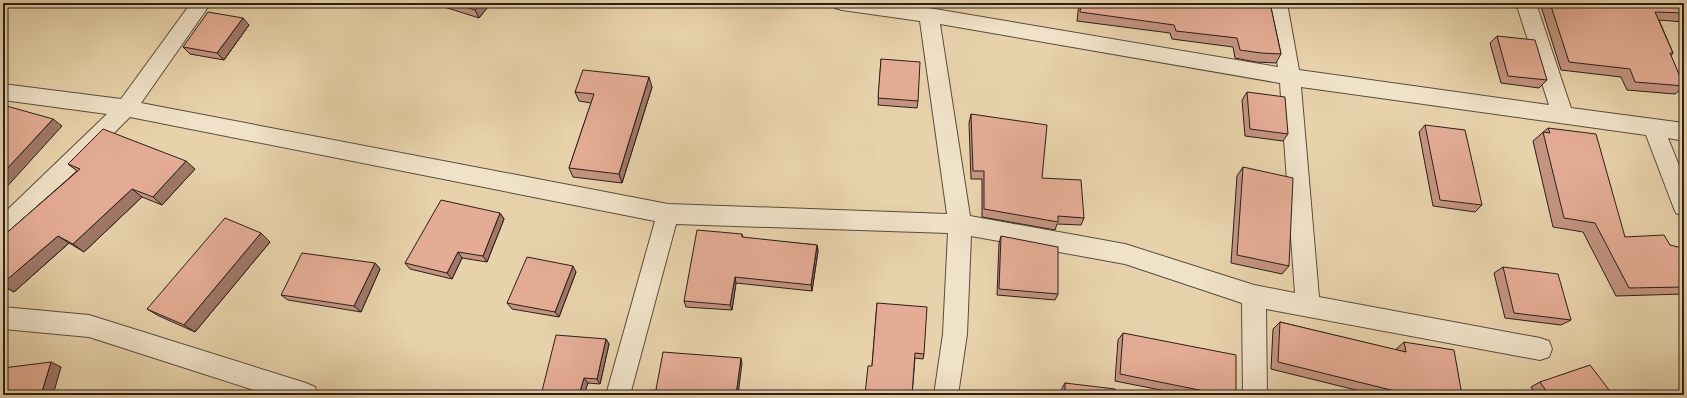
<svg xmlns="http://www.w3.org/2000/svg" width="1687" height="398" viewBox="0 0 1687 398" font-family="'EB Garamond',serif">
<rect width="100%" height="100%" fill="#e8d2ab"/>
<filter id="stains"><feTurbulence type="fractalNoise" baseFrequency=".005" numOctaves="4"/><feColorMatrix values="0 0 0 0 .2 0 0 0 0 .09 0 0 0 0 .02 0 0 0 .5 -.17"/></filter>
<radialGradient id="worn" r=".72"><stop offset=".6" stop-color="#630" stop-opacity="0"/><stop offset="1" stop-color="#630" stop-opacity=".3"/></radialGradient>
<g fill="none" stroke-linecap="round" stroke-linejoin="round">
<g stroke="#5a4c3e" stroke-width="2">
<g id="minor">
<path d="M 191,3 L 211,3 L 141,103 L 668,204 L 947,214 L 920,21 L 842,10 L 835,8 L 832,3 L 895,3 L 929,8 L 1278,67 L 1267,3 L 1287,3 L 1299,70 L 1549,105 L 1516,3 L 1536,3 L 1571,108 L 1684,123 L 1684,141 L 1668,138 L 1684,178 L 1684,216 L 1676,213 L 1673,206 L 1646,135 L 1301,87 L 1319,297 L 1540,338 L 1549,341 L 1552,349 L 1549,357 L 1540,360 L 1266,309 L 1267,395 L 1243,395 L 1242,303 L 1125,264 L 971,236 L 967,334 L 958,395 L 934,395 L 943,334 L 948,233 L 676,224 L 630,395 L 606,395 L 655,221 L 130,117 L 11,236 L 3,239 L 3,214 L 107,114 L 3,100 L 3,84 L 121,99 ZM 940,24 L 1280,83 L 1295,293 L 1254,285 L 1125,244 L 970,216 Z"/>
<polygon points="3,307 89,315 306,383 315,387 318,395 269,395 89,337 3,329"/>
</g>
</g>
<use href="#minor" fill="#f0e2c8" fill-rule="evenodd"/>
</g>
<g fill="#c49480" stroke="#2a1f19">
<polygon points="439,3 491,3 479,18 441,6"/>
<polygon points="1079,3 1218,3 1224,4 1223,3 1270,3 1281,54 1276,63 1256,62 1235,58 1233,47 1172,39 1170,33 1077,21"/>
<polygon points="1540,3 1684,3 1684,22 1659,20 1673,53 1671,56 1684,87 1675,94 1627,90 1621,77 1561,70"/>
<polygon points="249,25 224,60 190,54 183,47"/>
<polygon points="1497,36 1547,80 1539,88 1501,83 1490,43"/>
<polygon points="881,59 918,101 917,108 878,105"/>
<polygon points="652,87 622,183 573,177 569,168 591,103 579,101 575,92"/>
<polygon points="1247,92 1288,134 1283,141 1245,136 1242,100"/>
<polygon points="971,114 1042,178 1084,218 1081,225 1057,224 1055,230 982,217 982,179 971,179 969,123"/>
<polygon points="1425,125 1482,205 1475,212 1433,206 1419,132"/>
<polygon points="1548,128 1625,237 1670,245 1684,253 1684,294 1616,296 1583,232 1553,227 1533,141"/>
<polygon points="68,164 195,169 162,205 142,197 84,252 69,243 14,292 3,286 3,236 18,223 77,171"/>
<polygon points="1243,167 1289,266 1282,274 1231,263 1237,176"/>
<polygon points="500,213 504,219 487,262 462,258 452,279 410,269 405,263"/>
<polygon points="742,234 743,238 817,245 818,251 812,291 736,283 732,310 686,307 684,301"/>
<polygon points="1001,236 1058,294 1055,300 997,295 999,243"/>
<polygon points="270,242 195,332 159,316 147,309"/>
<polygon points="375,263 380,269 361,312 288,300 281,295"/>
<polygon points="1503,267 1571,320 1561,325 1505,318 1494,273"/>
<polygon points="576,272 559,317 512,309 507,303"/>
<polygon points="877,303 924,354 923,359 915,358 912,395 872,366"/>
<polygon points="1280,322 1395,350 1404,342 1462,395 1376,395 1271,369 1273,329"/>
<polygon points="1123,333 1236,395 1186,395 1115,381 1118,340"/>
<polygon points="606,339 609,344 600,384 588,383 541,395"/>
<polygon points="1540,382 1613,395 1536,395 1531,387"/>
<polygon points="1065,383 1115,395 1062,395 1062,388"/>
</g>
<g fill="#a07868" stroke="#2a1f19">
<polygon points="481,3 491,3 479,18 475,10"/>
<polygon points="243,18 249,25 224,60 217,53"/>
<polygon points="649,77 652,87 622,183 619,174"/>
<polygon points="53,119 62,126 3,191 3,173"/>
<polygon points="186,161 195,169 162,205 153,197"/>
<polygon points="132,189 142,197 84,252 73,244"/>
<polygon points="500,213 504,219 487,262 483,256"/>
<polygon points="261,233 270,242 195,332 184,325"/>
<polygon points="58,236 69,243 14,292 3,286 3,283"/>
<polygon points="817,245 818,251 812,291 811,285"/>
<polygon points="458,252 462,258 452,279 447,273"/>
<polygon points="375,263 380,269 361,312 354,306"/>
<polygon points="573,266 576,272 559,317 555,312"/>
<polygon points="735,277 736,283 732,310 730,305"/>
<polygon points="606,339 609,344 600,384 597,379"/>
<polygon points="741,358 742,363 738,395 736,395"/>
<polygon points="51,362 61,367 53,395 41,395"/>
<polygon points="584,378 588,383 584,395 579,395"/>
</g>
<g fill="#e4ac95" stroke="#2a1f19">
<polygon points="452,3 481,3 475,10"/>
<polygon points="1081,3 1218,3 1230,4 1230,3 1270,3 1281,54 1261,53 1240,50 1237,38 1176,31 1174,25 1080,12"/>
<polygon points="1550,3 1684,3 1684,13 1655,12 1673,53 1670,53 1684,86 1635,82 1630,69 1569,62"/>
<polygon points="208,12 243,18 217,53 183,47"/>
<polygon points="1497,36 1535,40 1547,80 1508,76"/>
<polygon points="881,59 920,62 918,101 878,98"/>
<polygon points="583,70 649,77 619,174 569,168 594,94 575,92"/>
<polygon points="1247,92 1285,97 1288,134 1250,129"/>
<polygon points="3,105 53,119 3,173"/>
<polygon points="971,114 1047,125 1042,178 1081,180 1084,218 1058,216 1058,222 984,209 984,171 973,171"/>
<polygon points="1425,125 1465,130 1482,205 1440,200"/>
<polygon points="1548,128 1596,134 1625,237 1664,235 1670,245 1682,248 1684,253 1684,287 1629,288 1595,223 1564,218 1543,132 1550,133"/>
<polygon points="103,129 186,161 153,197 132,189 73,244 58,236 3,283 3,236 18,223 80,169 68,164"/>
<polygon points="1243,167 1293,178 1289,266 1237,255"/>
<polygon points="441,200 500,213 483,256 458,252 447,273 405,263"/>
<polygon points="225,218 261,233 184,325 147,309"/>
<polygon points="697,230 742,234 742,237 817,245 811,285 735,277 730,305 684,301"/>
<polygon points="1001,236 1058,247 1058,294 999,289"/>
<polygon points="302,253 375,263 354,306 281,295"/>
<polygon points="527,257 573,266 555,312 507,303"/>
<polygon points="1503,267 1558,274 1571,320 1514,313"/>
<polygon points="877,303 927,307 924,354 915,353 912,395 865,395 868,366 872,366"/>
<polygon points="1280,322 1406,352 1404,342 1454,350 1462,395 1411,395 1278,362"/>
<polygon points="1123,333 1236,355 1236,395 1224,395 1120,374"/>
<polygon points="556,335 606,339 597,379 584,378 579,395 541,395"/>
<polygon points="663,352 741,358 736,395 655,395"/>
<polygon points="51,362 41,395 3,395 3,368"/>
<polygon points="1590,365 1613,395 1549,395 1540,382"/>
<polygon points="1065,383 1115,389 1115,395 1065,395"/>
<polygon points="508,391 540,395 507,395"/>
</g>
<rect width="1687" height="398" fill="none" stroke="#e8d2ab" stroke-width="16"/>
<rect x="4" y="4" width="1679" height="390" fill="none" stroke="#2a1f19" stroke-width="2"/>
<rect x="8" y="8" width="1671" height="382" fill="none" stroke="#2a1f19"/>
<rect width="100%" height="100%" filter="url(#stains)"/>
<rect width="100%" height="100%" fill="url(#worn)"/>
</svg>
